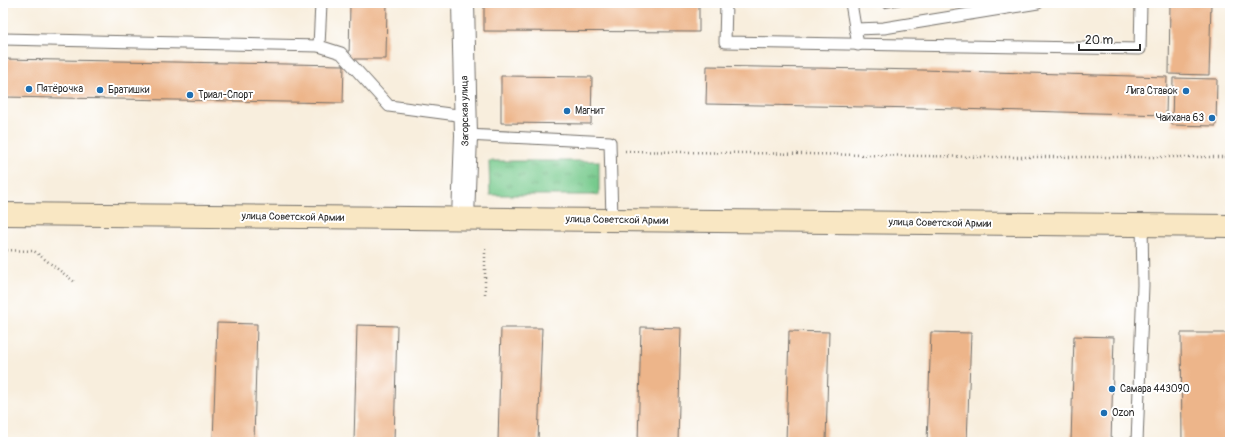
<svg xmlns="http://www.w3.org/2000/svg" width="1233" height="445" viewBox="0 0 1233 445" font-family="Pangolin,sans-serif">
<defs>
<pattern id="grass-tufts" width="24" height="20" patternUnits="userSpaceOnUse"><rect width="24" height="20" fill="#77ca8d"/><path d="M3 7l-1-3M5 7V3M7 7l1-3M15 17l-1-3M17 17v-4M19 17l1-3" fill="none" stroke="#62a473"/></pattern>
</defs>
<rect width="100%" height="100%" fill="#fff"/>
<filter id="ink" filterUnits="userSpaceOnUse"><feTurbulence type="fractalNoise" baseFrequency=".025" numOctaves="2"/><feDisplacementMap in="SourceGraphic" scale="8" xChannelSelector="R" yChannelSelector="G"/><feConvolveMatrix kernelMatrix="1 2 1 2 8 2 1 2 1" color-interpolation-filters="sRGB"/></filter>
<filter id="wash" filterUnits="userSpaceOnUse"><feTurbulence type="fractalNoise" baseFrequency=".012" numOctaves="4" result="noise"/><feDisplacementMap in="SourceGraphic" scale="16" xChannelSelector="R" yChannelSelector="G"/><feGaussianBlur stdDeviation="0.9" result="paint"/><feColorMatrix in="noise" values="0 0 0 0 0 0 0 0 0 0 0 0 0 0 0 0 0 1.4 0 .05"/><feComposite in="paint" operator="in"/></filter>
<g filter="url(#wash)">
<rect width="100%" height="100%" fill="#f8eedd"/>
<polygon fill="url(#grass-tufts)" stroke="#517a5c" points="489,161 599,161 599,195 490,195"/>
<g id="blocks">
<g fill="#edb58a">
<polygon points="350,3 387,3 386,59 349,59"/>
<polygon points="484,3 699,3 699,32 484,31"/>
<polygon points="884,3 904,3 904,4 884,8"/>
<polygon points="1170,3 1211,3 1209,75 1169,74"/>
<polygon points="3,59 344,65 343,103 3,97"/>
<polygon points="707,66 922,70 1167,77 1166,115 921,108 706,104"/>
<polygon points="501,76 592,77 591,124 501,123"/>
<polygon points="1173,78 1217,79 1216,126 1172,125"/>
<polygon points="217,323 257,324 254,442 213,442"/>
<polygon points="357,325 397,326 394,442 354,442"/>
<polygon points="641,327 681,328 678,442 638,442"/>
<polygon points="501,328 542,328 538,442 498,442"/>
<polygon points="789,331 829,332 826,442 786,442"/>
<polygon points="931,332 971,333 967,442 927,442"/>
<polygon points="1181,333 1230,333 1230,442 1182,442"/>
<polygon points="1074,336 1114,337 1111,442 1071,442"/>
</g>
</g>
</g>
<g filter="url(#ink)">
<use href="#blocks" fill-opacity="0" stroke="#736f69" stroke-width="1"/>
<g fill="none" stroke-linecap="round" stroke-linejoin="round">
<g stroke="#736f69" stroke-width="13">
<g id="lane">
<polyline points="321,3 319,46 341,53 389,106 465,116"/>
<polyline points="726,3 725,42 1140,49 1141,3"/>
<polyline points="851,3 858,45"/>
<polyline points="855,29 884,28 1038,3"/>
<polyline points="3,39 319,46"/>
<polyline points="466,135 610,142 612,220"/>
<polyline points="1137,442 1143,285 1142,224"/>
</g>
</g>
<g stroke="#736f69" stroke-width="24">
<polyline id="street" points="463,218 466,135 463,3"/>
</g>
<g stroke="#736f69" stroke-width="24">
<polyline id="secondary" points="3,214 1230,226"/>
</g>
<g stroke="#736f69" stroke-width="2.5" stroke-dasharray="1 3" stroke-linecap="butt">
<polyline points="625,151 985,157 1230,157"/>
<polyline points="3,250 34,251 76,283"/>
<polyline points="485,294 485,246"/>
</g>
<use href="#lane" stroke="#fff" stroke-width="11"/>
<use href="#street" stroke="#fff" stroke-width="22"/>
<use href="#secondary" stroke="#f9e7c3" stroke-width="22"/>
</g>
</g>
<g fill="#1f6fb2" stroke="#fff" stroke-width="1.5">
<circle cx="29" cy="89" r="4"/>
<circle cx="100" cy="90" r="4"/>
<circle cx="1186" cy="91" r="4"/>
<circle cx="190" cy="95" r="4"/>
<circle cx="567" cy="111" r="4"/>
<circle cx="1212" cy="118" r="4"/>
<circle cx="1112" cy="389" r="4"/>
<circle cx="1104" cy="413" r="4"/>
</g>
<g text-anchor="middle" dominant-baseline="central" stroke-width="4" stroke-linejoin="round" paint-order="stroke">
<g font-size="10" fill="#2b2b2b" stroke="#fff" text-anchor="start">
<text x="37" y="89">Пятёрочка</text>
<text x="108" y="90">Братишки</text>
<text x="1178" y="91" text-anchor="end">Лига Ставок</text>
<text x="198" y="95">Триал-Спорт</text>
<text x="575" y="111">Магнит</text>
<text x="1204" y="118" text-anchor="end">Чайхана 63</text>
<text x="1120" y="389">Самара 443090</text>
<text x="1112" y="413">Ozon</text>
</g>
<g font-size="10" fill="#2b2b2b" stroke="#fff">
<text transform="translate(465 111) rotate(-91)">Загорская улица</text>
<text transform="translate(293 217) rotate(1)">улица Советской Армии</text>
<text transform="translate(617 220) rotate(1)">улица Советской Армии</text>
<text transform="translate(940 223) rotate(1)">улица Советской Армии</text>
</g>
</g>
<rect width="1233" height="445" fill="none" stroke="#fff" stroke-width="16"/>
<path d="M1079 44v6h61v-6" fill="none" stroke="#2b2b2b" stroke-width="2"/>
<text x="1085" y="44" font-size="12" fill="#2b2b2b" stroke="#ffffff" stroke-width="3" paint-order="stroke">20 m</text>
</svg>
